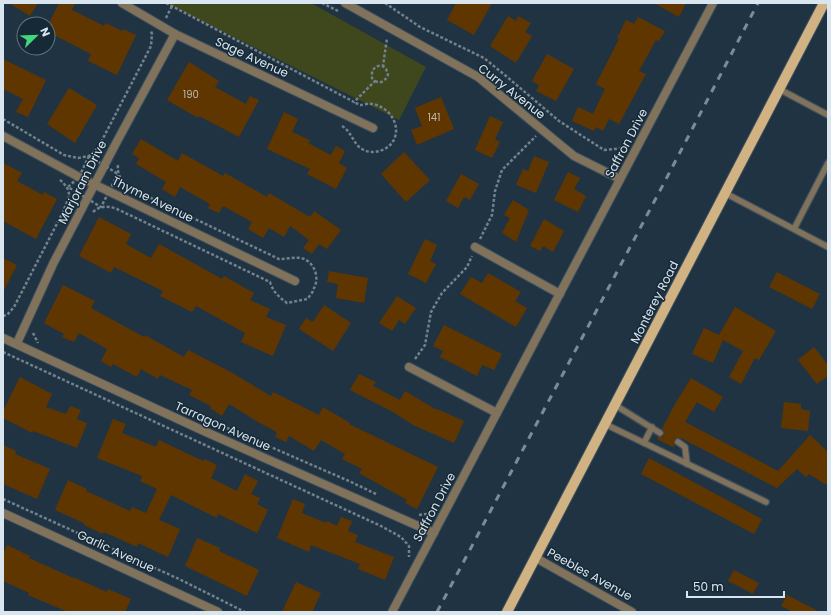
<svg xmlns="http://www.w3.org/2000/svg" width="831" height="615" viewBox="0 0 831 615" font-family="Poppins,sans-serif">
<rect width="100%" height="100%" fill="#203342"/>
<polygon fill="#3f471c" points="166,3 311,3 426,67 399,120"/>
<g fill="#603600">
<polygon points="9,3 38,3 30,16"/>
<polygon points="59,3 75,3 72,10 104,26 106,23 122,31 123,29 136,35 117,75 88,61 91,54 48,32 48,25"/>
<polygon points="456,3 492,3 474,35 447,20"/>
<polygon points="654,3 686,3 679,17"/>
<polygon points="508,16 516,21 518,16 531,23 525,32 532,36 516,63 490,46"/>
<polygon points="638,17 665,31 659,41 656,40 639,71 646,74 619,124 609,119 603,131 596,127 594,131 572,121 578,107 593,114 605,89 596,84 619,39 617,38 626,20 634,24"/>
<polygon points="547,54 574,69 556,101 536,91 539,85 532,81"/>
<polygon points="3,59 46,80 28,117 16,112 23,99 3,89"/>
<polygon points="189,62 219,81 215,87 246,104 250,96 259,100 239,137 199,116 198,118 167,100"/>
<polygon points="69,88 97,105 75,143 47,124"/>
<polygon points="441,97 454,129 417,145 411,130 422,126 415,108"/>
<polygon points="284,112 298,119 292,132 310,140 308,143 331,155 336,146 345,151 339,163 347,168 336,189 307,174 310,169 267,149"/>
<polygon points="490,116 503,122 495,139 500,142 492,158 475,150"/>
<polygon points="141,139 178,161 182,153 223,176 225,173 267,197 269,193 310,217 314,211 341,230 327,249 319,244 312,254 303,248 309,240 290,226 284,237 269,228 263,238 248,229 252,222 223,206 219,213 208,208 210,204 180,187 175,197 162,189 166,182 136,164 139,158 132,154"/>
<polygon points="404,152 430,180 406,202 381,174"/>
<polygon points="534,156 549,162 536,193 516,185 523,169 528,171"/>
<polygon points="3,163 22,173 17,181 43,195 44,192 57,199 36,239 3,221"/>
<polygon points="568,172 580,178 574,189 586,196 578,212 554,200"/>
<polygon points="461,174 479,184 470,200 464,197 458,208 446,201"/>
<polygon points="513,200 529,210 516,242 502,233 510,218 504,215"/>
<polygon points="99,217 131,234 126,244 151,258 159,244 222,279 224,276 254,293 250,300 270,309 266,317 286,325 273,356 241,342 245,333 196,306 192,312 160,296 163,291 114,267 111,273 79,256"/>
<polygon points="544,219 564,231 553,252 543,246 540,251 530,246"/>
<polygon points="425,239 437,245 430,261 436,264 426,283 408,274"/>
<polygon points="3,258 17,265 3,292"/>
<polygon points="329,271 368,278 364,303 336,298 338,284 327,282"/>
<polygon points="777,272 820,294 812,309 769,287"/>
<polygon points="488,273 521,292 515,301 527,308 516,327 460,294 471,277 482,283"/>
<polygon points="63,285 95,301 91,308 144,337 145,335 184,357 188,350 229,371 271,396 273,392 319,415 323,407 350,423 349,424 438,467 417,509 405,503 407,500 359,473 362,469 342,459 345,454 321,440 314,451 289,436 286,442 275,437 277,432 258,422 229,404 222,416 210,408 211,406 189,395 192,390 160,375 158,379 141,369 137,377 113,364 111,367 101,361 107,349 79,333 74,342 62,337 64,334 44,323"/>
<polygon points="397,296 416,308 405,324 399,320 392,331 379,323"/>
<polygon points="324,305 351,323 333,351 299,329 306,318 313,322"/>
<polygon points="735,307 776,331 759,360 755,358 741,384 729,377 743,351 723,340 713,363 692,354 704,328 719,335"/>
<polygon points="444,325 502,354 494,370 482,365 477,376 440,357 443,351 433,346"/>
<polygon points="814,347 828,365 828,376 817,384 798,360"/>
<polygon points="359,374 376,382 373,386 400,400 405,391 437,410 437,409 464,421 454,443 413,425 393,412 350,390"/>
<polygon points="20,377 52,394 46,407 66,414 70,406 81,410 77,419 87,423 77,448 33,431 32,433 3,418 3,411"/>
<polygon points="691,378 723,397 714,412 697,402 685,422 778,471 810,435 828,452 828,486 809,474 806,477 797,469 777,488 681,438 678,438 675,439 674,442 675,445 673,447 657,439 658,437 662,437 664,435 664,431 662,429 675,404"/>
<polygon points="784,402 801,404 801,409 810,411 808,431 781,428"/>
<polygon points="113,419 126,424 122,433 156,447 159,440 203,461 204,459 217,465 211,478 237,491 245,474 258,481 251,494 260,498 257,504 268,510 257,533 218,514 217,518 171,495 159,520 180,529 168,557 138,543 137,547 104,532 103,534 84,525 84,523 55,510 68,480 87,489 86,491 130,511 132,507 146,513 157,489 140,481 142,476 97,458"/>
<polygon points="3,445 16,451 15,454 50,469 37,499 3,484"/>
<polygon points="649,458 762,519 754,534 641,474"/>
<polygon points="293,499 305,504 302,513 326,523 327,521 337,526 341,517 352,521 348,531 358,535 355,542 394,557 385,580 358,569 360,564 311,545 309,552 277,538"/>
<polygon points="197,538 220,548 219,551 259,570 247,596 185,566"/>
<polygon points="7,545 30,556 29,558 73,578 73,577 107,592 108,589 131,599 125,612 68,612 28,595 29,593 3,581 3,554"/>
<polygon points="734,570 759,583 753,594 728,581"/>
<polygon points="296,582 321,593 312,612 282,612"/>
<polygon points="787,595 820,612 793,612 781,606"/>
</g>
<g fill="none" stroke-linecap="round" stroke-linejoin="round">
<g stroke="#3e505e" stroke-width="8">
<g id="service">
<polyline points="779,89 828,115"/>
<polyline points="725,193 828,247"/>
<polyline points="794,229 828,163"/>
<polyline points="615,405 660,433"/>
<polyline points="605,424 766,502"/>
<polyline points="678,442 685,447 687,464"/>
<polyline points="644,443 652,427"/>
</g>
</g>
<g stroke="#3e505e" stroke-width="10">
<g id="minor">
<polyline points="122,3 175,34 373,128"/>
<polyline points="345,3 478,77 574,156 620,179"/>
<polyline points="3,136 79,177 295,281"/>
<polyline points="475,247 560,294"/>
<polyline points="3,338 206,432 434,533"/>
<polyline points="17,343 53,264 114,147 175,34"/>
<polyline points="409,367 497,413"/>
<polyline points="3,513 218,612"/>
<polyline points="536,558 632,612"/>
<polyline points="392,612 713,3"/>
</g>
</g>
<g stroke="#3e505e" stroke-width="12">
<polyline id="primary" points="507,612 824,3"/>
</g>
<g stroke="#71818d" stroke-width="2.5" stroke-dasharray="3 2" stroke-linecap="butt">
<path d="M 166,3 L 354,102 L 375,81 L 372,78 L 372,71 C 375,67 378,65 383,66 L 387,38"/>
<polyline points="322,3 338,11"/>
<polyline points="385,3 420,27 484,58 506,76 559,121 604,150 615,149 625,147"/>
<polyline points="166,18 172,6"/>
<path d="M 375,81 C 381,84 385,81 388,75 L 386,69 L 383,66"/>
<polyline points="3,119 64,155 78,158 89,156 98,148 151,46 152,34 151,31"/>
<path d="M 342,126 C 352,132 353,144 362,149 C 373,156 391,150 395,137 C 400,122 387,106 372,104 C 368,103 363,105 360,105 L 354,102"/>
<polygon points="89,156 118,174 101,207 68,187 79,177"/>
<path d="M 93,212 C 100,205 109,206 117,209 L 270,282 C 273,292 279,297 287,303 L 307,299 C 310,296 313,292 314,288 C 320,277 314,261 301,258 C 294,257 286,259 279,259 L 128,187 C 121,181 117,174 118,165"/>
<polyline points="480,239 492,215 495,191 502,170 536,136"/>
<path d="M 3,316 L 7,315 L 14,307 L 63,212 C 69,196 74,192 59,179"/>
<polyline points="33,333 38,343"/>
<polyline points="3,352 381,526 401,537 409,546 409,557"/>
<polyline points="415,359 425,345 431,312 442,293 467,267 472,256"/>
<polyline points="227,428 349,481 376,494"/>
<polyline points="3,499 179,579 245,612"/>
<polyline points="419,515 426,514 435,509"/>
</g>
<use href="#service" stroke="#81725b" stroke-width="5.5"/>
<use href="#minor" stroke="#81725b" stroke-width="8"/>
<use href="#primary" stroke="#d1b282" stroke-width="10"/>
<polyline stroke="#7c8b97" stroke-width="3" stroke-dasharray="7 7" stroke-linecap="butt" points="437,612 664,183 758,3"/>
</g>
<g text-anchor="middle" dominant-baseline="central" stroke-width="3" stroke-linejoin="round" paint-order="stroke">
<g font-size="10" fill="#bcbab3">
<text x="191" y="94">190</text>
<text x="434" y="117">141</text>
</g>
<g font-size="12" fill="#dae6ef" stroke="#162937">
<text transform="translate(252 57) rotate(25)">Sage Avenue</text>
<text transform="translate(512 91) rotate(38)">Curry Avenue</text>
<text transform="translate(626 143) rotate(-62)">Saffron Drive</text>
<text transform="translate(82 182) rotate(-63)">Marjoram Drive</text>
<text transform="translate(153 199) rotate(26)">Thyme Avenue</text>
<text transform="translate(654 302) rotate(-63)">Monterey Road</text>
<text transform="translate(223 426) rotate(24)">Tarragon Avenue</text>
<text transform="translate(434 507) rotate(-62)">Saffron Drive</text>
<text transform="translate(116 551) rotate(25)">Garlic Avenue</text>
<text transform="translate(590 574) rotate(29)">Peebles Avenue</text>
</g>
</g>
<rect width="831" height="615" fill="none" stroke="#dae6ef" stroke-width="8"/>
<g transform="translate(36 36) rotate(67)"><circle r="19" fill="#162937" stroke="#647581"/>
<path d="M0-3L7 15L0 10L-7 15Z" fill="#42d77b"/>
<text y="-6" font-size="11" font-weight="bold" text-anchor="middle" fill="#dae6ef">N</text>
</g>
<path d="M687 591v6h97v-6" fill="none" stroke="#dae6ef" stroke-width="2"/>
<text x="693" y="591" font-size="12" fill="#dae6ef" stroke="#162937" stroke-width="3" paint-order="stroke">50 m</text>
</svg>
